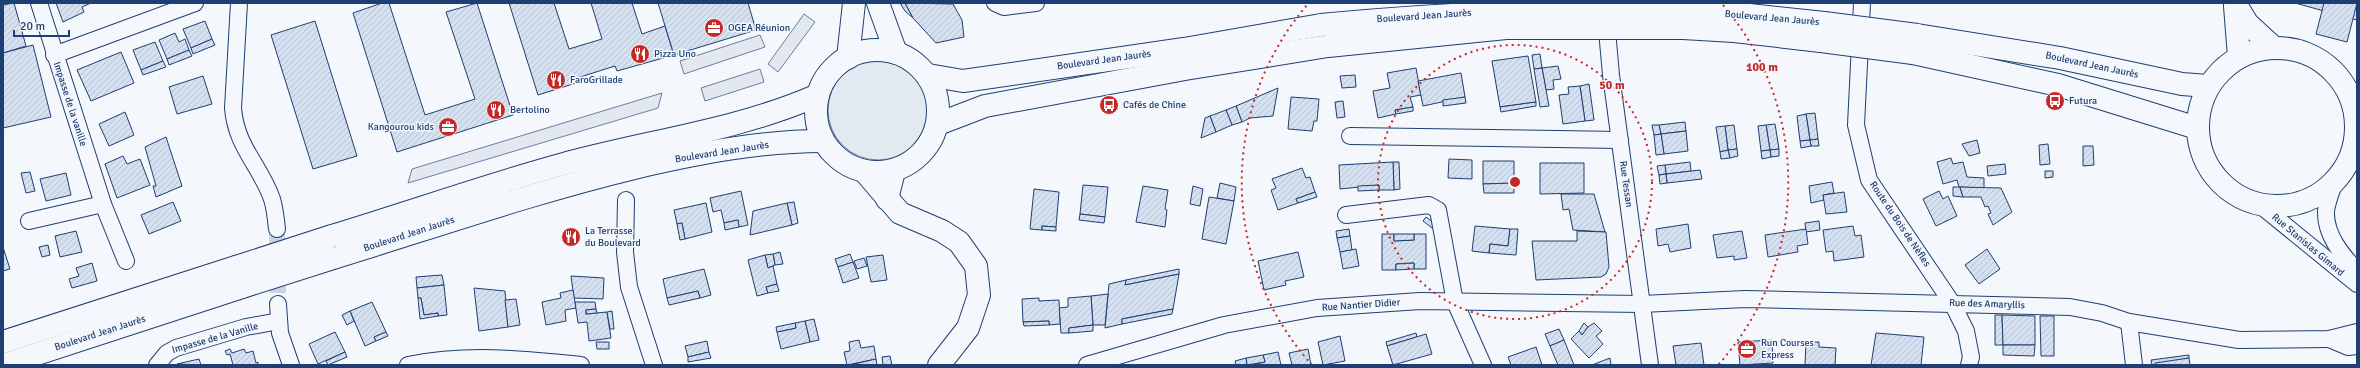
<svg xmlns="http://www.w3.org/2000/svg" width="2360" height="368" viewBox="0 0 2360 368" font-family="Signika,sans-serif">
<defs>
<pattern id="building-hatch" width="6" height="6" patternUnits="userSpaceOnUse"><rect width="6" height="6" fill="#d5e0f0"/><path d="M-1 1l2-2M0 6l6-6M5 7l2-2" fill="none" stroke="#b6c1d1"/></pattern>
</defs>
<rect width="100%" height="100%" fill="#f4f7fb"/>
<circle fill="#e3e9f0" stroke="#687fa3" cx="878" cy="110" r="50"/>
<g fill="#e3e8f0" stroke="#687fa3">
<polygon points="804,14 815,22 778,72 768,64"/>
<polygon points="760,35 765,47 684,74 680,61"/>
<polygon points="760,69 764,82 705,101 701,88"/>
<polygon points="662,93 658,108 408,183 412,169"/>
</g>
<g fill="url(#building-hatch)" stroke="#1d3f73">
<polygon points="14,3 26,46 3,53 3,5"/>
<polygon points="56,3 91,3 82,7 84,12 63,22"/>
<polygon points="382,3 389,3 425,115 475,99 446,12 477,3 513,115 397,152 353,13"/>
<polygon points="509,3 554,3 569,49 602,39 591,3 632,3 642,34 665,26 674,55 617,71 615,66 577,78 579,82 538,95"/>
<polygon points="658,3 748,3 756,30 674,55"/>
<polygon points="900,3 905,3 913,18 905,11"/>
<polygon points="905,3 953,4 962,20 964,37 936,43 913,18"/>
<polygon points="2295,3 2357,3 2357,20"/>
<polygon points="2324,3 2357,3 2347,42 2316,34"/>
<polygon points="205,21 212,39 191,48 183,29"/>
<polygon points="315,21 357,156 313,169 271,35"/>
<polygon points="175,33 179,42 185,39 189,50 167,59 159,40"/>
<polygon points="212,39 215,45 193,54 191,48"/>
<polygon points="155,42 163,61 141,70 133,50"/>
<polygon points="33,45 51,117 3,128 3,53"/>
<polygon points="189,50 192,56 169,65 167,59"/>
<polygon points="121,52 134,83 91,101 77,70"/>
<polygon points="1540,54 1542,68 1534,69 1532,55"/>
<polygon points="1528,56 1536,102 1500,107 1492,61"/>
<polygon points="163,61 166,67 143,75 141,70"/>
<polygon points="1558,66 1561,79 1553,80 1554,89 1546,90 1542,68"/>
<polygon points="1416,68 1421,95 1410,97 1413,107 1395,110 1396,114 1378,118 1373,91 1390,88 1387,73"/>
<polygon points="1542,68 1549,106 1540,107 1534,69"/>
<polygon points="1461,73 1465,97 1423,106 1418,81"/>
<polygon points="1355,75 1356,87 1342,88 1340,76"/>
<polygon points="203,76 212,104 177,114 169,87"/>
<polygon points="1589,84 1594,120 1585,121 1580,86"/>
<polygon points="1580,86 1585,121 1563,124 1559,95 1569,94 1568,87"/>
<polygon points="1278,88 1273,116 1250,118 1242,122 1236,106"/>
<polygon points="1291,97 1319,99 1317,121 1314,121 1312,131 1288,129"/>
<polygon points="1465,97 1466,103 1443,106 1443,100"/>
<polygon points="1343,101 1345,117 1337,118 1335,102"/>
<polygon points="1536,102 1536,106 1501,112 1500,107"/>
<polygon points="1236,106 1242,122 1232,125 1226,110"/>
<polygon points="1413,107 1413,111 1396,114 1395,110"/>
<polygon points="1226,110 1232,125 1216,132 1210,116"/>
<polygon points="125,112 134,135 109,146 99,124"/>
<polygon points="1815,113 1818,139 1810,140 1806,114"/>
<polygon points="1806,114 1810,140 1800,141 1797,116"/>
<polygon points="1210,116 1216,132 1201,138 1205,118"/>
<polygon points="1685,122 1686,131 1661,134 1659,125"/>
<polygon points="1775,124 1779,149 1770,150 1766,125"/>
<polygon points="1652,125 1659,125 1661,134 1654,135"/>
<polygon points="1734,125 1737,149 1728,150 1725,126"/>
<polygon points="1766,125 1770,150 1761,151 1758,126"/>
<polygon points="1725,126 1728,150 1720,152 1716,127"/>
<polygon points="1686,131 1688,151 1664,154 1661,134"/>
<polygon points="1661,134 1664,154 1656,155 1654,135"/>
<polygon points="166,137 182,186 156,197 153,186 156,186 145,147"/>
<polygon points="1818,139 1819,146 1811,146 1810,140"/>
<polygon points="1810,140 1811,146 1801,148 1800,141"/>
<polygon points="1977,140 1980,153 1969,156 1962,144"/>
<polygon points="2048,144 2050,164 2040,165 2039,145"/>
<polygon points="2083,146 2093,146 2094,165 2083,166"/>
<polygon points="1737,149 1738,156 1730,158 1728,150"/>
<polygon points="1779,149 1779,156 1771,157 1770,150"/>
<polygon points="1728,150 1730,158 1721,159 1720,152"/>
<polygon points="1770,150 1771,157 1762,159 1761,151"/>
<polygon points="123,156 127,164 140,159 150,185 117,198 105,164"/>
<polygon points="1951,158 1953,164 1963,162 1967,177 1984,178 1984,188 1959,187 1957,180 1943,184 1937,162"/>
<polygon points="1449,159 1472,160 1472,179 1448,178"/>
<polygon points="1483,161 1514,161 1514,183 1483,184"/>
<polygon points="1393,162 1399,162 1400,189 1394,190"/>
<polygon points="1393,162 1394,190 1379,190 1379,185 1340,189 1339,165"/>
<polygon points="1690,162 1691,171 1666,174 1665,165"/>
<polygon points="1540,163 1584,163 1584,193 1540,194"/>
<polygon points="2005,164 2006,174 1988,176 1987,166"/>
<polygon points="1665,165 1666,174 1659,175 1657,166"/>
<polygon points="1302,168 1306,178 1310,177 1315,192 1296,199 1298,203 1278,210 1271,190 1276,188 1272,179"/>
<polygon points="1700,170 1702,179 1667,183 1666,174"/>
<polygon points="2045,171 2053,171 2053,177 2045,178"/>
<polygon points="30,172 35,191 26,193 21,173"/>
<polygon points="66,173 71,195 46,201 40,179"/>
<polygon points="1666,174 1667,183 1660,184 1659,175"/>
<polygon points="1832,182 1834,193 1823,195 1824,200 1811,203 1809,186"/>
<polygon points="1220,183 1236,187 1234,201 1217,198"/>
<polygon points="1514,183 1514,193 1484,193 1483,184"/>
<polygon points="1083,185 1108,187 1105,217 1080,214"/>
<polygon points="1379,185 1379,190 1358,191 1358,186"/>
<polygon points="1143,186 1168,190 1165,209 1167,210 1165,227 1136,222"/>
<polygon points="1193,186 1203,189 1200,206 1190,204"/>
<polygon points="1953,187 1960,187 1963,197 1953,196"/>
<polygon points="1960,187 2001,188 2012,212 1993,225 1988,214 1991,213 1988,206 1985,207 1981,197 1963,197"/>
<polygon points="1034,189 1059,192 1056,227 1042,226 1042,230 1030,229"/>
<polygon points="741,191 748,225 739,227 738,220 724,223 721,210 713,212 710,198"/>
<polygon points="1939,191 1943,199 1948,196 1957,216 1936,226 1923,199"/>
<polygon points="1315,192 1317,197 1298,203 1296,199"/>
<polygon points="1844,192 1847,212 1826,214 1823,195"/>
<polygon points="1561,194 1594,194 1605,232 1573,230 1569,209 1563,210"/>
<polygon points="1209,197 1234,201 1226,244 1202,239"/>
<polygon points="173,202 181,221 149,234 141,215"/>
<polygon points="794,202 798,223 792,225 787,203"/>
<polygon points="706,203 712,232 685,239 682,223 677,224 674,210"/>
<polygon points="787,203 792,225 750,235 753,211"/>
<polygon points="1080,214 1105,217 1104,223 1079,220"/>
<polygon points="1426,217 1435,223 1432,228 1423,221"/>
<polygon points="738,220 739,227 725,230 724,223"/>
<polygon points="1819,221 1820,230 1806,232 1805,223"/>
<polygon points="682,223 685,239 680,240 677,224"/>
<polygon points="1688,224 1691,248 1670,252 1668,244 1658,246 1656,229"/>
<polygon points="1042,226 1056,227 1056,231 1042,230"/>
<polygon points="1475,226 1510,229 1508,246 1490,244 1489,253 1472,251"/>
<polygon points="1853,226 1855,236 1861,235 1864,257 1834,261 1833,251 1826,252 1823,230"/>
<polygon points="1349,229 1350,236 1337,238 1336,231"/>
<polygon points="1510,229 1518,229 1516,255 1489,253 1490,244 1508,246"/>
<polygon points="1806,229 1808,244 1797,246 1798,252 1768,257 1765,235"/>
<polygon points="76,231 82,252 60,257 55,236"/>
<polygon points="1577,231 1606,232 1609,267 1606,274 1601,277 1536,280 1532,241 1577,241"/>
<polygon points="1742,231 1747,258 1734,260 1734,256 1717,258 1713,235"/>
<polygon points="1382,234 1394,234 1394,241 1414,240 1414,234 1426,234 1426,269 1414,269 1414,263 1396,264 1396,270 1382,270"/>
<polygon points="1394,234 1414,234 1414,240 1394,241"/>
<polygon points="1350,236 1352,250 1340,252 1337,238"/>
<polygon points="48,245 50,255 42,257 39,247"/>
<polygon points="3,247 10,269 3,271"/>
<polygon points="1356,249 1359,266 1343,269 1340,252"/>
<polygon points="1987,249 2000,269 1979,284 1965,265"/>
<polygon points="780,252 783,264 775,265 773,254"/>
<polygon points="1298,252 1304,277 1285,281 1286,285 1264,290 1258,261"/>
<polygon points="773,254 775,265 768,268 765,255"/>
<polygon points="850,254 853,262 838,267 835,259"/>
<polygon points="765,255 768,268 773,266 777,284 766,287 768,293 757,296 748,260"/>
<polygon points="883,255 887,280 871,282 866,257"/>
<polygon points="864,258 867,266 857,269 854,261"/>
<polygon points="853,262 859,278 843,283 838,267"/>
<polygon points="92,263 97,281 72,288 69,279 79,276 76,268"/>
<polygon points="1414,263 1414,269 1396,270 1396,264"/>
<polygon points="704,269 711,295 700,298 698,291 667,298 663,279"/>
<polygon points="1179,269 1179,274 1125,285 1126,280"/>
<polygon points="1179,274 1173,309 1122,319 1122,324 1105,328 1109,284 1126,280 1125,285"/>
<polygon points="442,275 444,285 417,288 416,277"/>
<polygon points="571,276 604,278 603,299 574,298"/>
<polygon points="777,284 779,291 768,293 766,287"/>
<polygon points="444,285 447,315 438,316 438,313 424,315 421,298 418,298 417,288"/>
<polygon points="474,288 505,291 508,327 479,331"/>
<polygon points="573,290 576,308 565,310 566,321 546,325 542,302 561,298 560,293"/>
<polygon points="698,291 700,298 669,305 667,298"/>
<polygon points="1108,294 1105,325 1093,325 1091,296"/>
<polygon points="1091,296 1093,325 1069,328 1069,333 1061,333 1059,308 1068,307 1068,298"/>
<polygon points="418,298 421,298 424,315 438,313 438,316 420,319"/>
<polygon points="1039,298 1039,301 1059,300 1060,324 1049,325 1049,321 1023,322 1022,299"/>
<polygon points="516,299 520,325 508,327 505,300"/>
<polygon points="372,302 386,332 374,337 376,341 365,346 350,311"/>
<polygon points="575,302 595,302 596,309 586,310 586,314 607,312 611,338 589,341 587,322 578,323"/>
<polygon points="596,309 597,313 586,314 586,310"/>
<polygon points="1173,309 1172,314 1122,324 1122,319"/>
<polygon points="350,311 354,321 347,325 342,315"/>
<polygon points="612,311 614,329 610,329 607,312"/>
<polygon points="1995,315 2002,315 2003,345 1995,345"/>
<polygon points="2002,315 2035,316 2035,345 2003,345"/>
<polygon points="2040,316 2054,316 2054,356 2041,356"/>
<polygon points="814,319 819,340 810,342 805,321"/>
<polygon points="805,321 810,342 781,349 777,332 796,328 795,323"/>
<polygon points="1049,321 1049,325 1024,326 1023,322"/>
<polygon points="795,323 796,328 777,332 776,327"/>
<polygon points="1584,323 1588,327 1582,335 1579,331"/>
<polygon points="1594,323 1602,331 1596,336 1603,344 1589,358 1571,339 1579,331 1582,335 1588,327"/>
<polygon points="1093,325 1093,331 1069,333 1069,328"/>
<polygon points="1559,329 1564,340 1550,346 1545,334"/>
<polygon points="335,332 345,352 318,364 309,344"/>
<polygon points="386,332 388,336 376,341 374,337"/>
<polygon points="1416,333 1417,337 1387,346 1386,342"/>
<polygon points="1876,333 1924,337 1921,365 1871,365"/>
<polygon points="1426,334 1432,354 1393,365 1387,346"/>
<polygon points="1340,336 1345,361 1323,365 1318,342"/>
<polygon points="859,340 861,348 874,346 876,359 847,365 844,352 850,351 849,342"/>
<polygon points="1564,340 1574,365 1558,365 1550,346"/>
<polygon points="1772,340 1773,363 1740,365 1738,342"/>
<polygon points="707,341 709,352 688,357 685,346"/>
<polygon points="596,342 609,342 609,349 597,349"/>
<polygon points="1806,342 1819,342 1819,347 1836,348 1835,365 1805,365"/>
<polygon points="1701,343 1704,365 1676,365 1673,346"/>
<polygon points="2003,345 2035,345 2034,356 2003,355"/>
<polygon points="1536,347 1542,365 1511,365 1508,357"/>
<polygon points="230,349 232,353 244,349 246,353 253,351 256,363 258,362 258,365 233,365 230,354 227,355 225,351"/>
<polygon points="1308,349 1311,365 1292,365 1289,353"/>
<polygon points="345,352 347,357 328,365 326,361"/>
<polygon points="709,352 711,358 688,362 688,357"/>
<polygon points="1278,352 1281,365 1250,365 1265,362 1263,355"/>
<polygon points="1263,355 1265,362 1247,365 1246,358"/>
<polygon points="2189,355 2189,358 2152,365 2151,360"/>
<polygon points="890,356 892,365 883,365 882,357"/>
<polygon points="1246,358 1247,365 1236,365 1235,361"/>
<polygon points="1610,358 1611,365 1592,365"/>
<polygon points="2189,358 2190,365 2155,365 2155,363"/>
<polygon points="199,359 201,365 177,364"/>
<polygon points="876,359 877,365 850,365"/>
</g>
<g fill="none" stroke-linecap="round" stroke-linejoin="round">
<polyline stroke="#c9d2e0" stroke-width="16" stroke-dasharray="16 8" stroke-linecap="butt" points="277,229 278,304"/>
<g stroke="#1d3f73" stroke-width="18">
<g id="street">
<polyline points="39,3 103,204 126,261"/>
<path d="M 239,3 L 233,108 C 236,147 260,165 272,199 C 275,209 276,219 277,229"/>
<polyline points="995,3 1004,7 1036,3"/>
<polyline points="1862,3 1856,125 1869,180 1952,303 1966,331 1971,357 1969,365"/>
<polyline points="1606,19 1611,75 1650,365"/>
<polyline points="54,55 195,3"/>
<polyline points="1350,136 1620,140"/>
<path d="M 2335,181 C 2332,190 2327,202 2326,211 C 2325,235 2342,255 2357,271"/>
<polyline points="626,200 625,252 629,287 654,365"/>
<polyline points="2260,205 2357,284"/>
<polyline points="1346,215 1429,205 1438,210 1455,302 1483,365"/>
<polyline points="29,221 103,204"/>
<polyline points="278,304 280,333 291,365"/>
<polyline points="2129,322 2134,365"/>
<polyline points="2329,339 2348,347 2357,346"/>
<polyline points="157,365 167,353 176,348 246,327 279,321"/>
<path d="M 408,365 C 468,353 522,359 581,365"/>
<polyline points="1087,365 1224,325 1317,308 1420,301 1642,304 1745,299 2070,307 2102,313 2129,322 2239,340 2329,339 2357,332"/>
</g>
</g>
<g stroke="#1d3f73" stroke-width="24">
<g id="secondary">
<polyline points="878,3 896,53"/>
<polyline points="2235,3 2247,23 2273,47"/>
<polyline points="2235,6 2239,57"/>
<polyline points="848,58 854,3"/>
<polyline points="865,172 900,213 942,231 959,242 976,266 979,295 968,328 939,365"/>
<polyline points="887,199 894,171"/>
</g>
</g>
<g stroke="#1d3f73" stroke-width="24">
<g id="primary">
<polyline points="1740,14 1824,23"/>
<polyline points="1734,31 1821,41"/>
<polyline points="1917,35 2060,58 2182,84 2208,86"/>
<circle cx="2277" cy="127" r="79"/>
<circle cx="877" cy="111" r="61"/>
<polyline points="1913,53 2058,85 2197,128"/>
<polyline points="928,75 963,81 1184,49 1321,25"/>
<polyline points="938,124 985,106 1185,69 1328,46"/>
<path d="M 332,236 C 408,213 484,186 560,165 C 646,141 736,131 818,95"/>
<path d="M 333,258 C 434,227 534,192 638,167 C 699,153 760,141 823,141"/>
<polyline points="3,342 236,267"/>
<polyline points="3,365 242,287"/>
</g>
</g>
<use href="#street" stroke="#f4f7fb" stroke-width="16"/>
<use href="#secondary" stroke="#f4f7fb" stroke-width="22"/>
<use href="#primary" stroke="#f4f7fb" stroke-width="22"/>
<g stroke="#1d3f73" stroke-width="24" stroke-linecap="butt">
<g id="primary-bridge">
<polyline points="1824,23 1917,35"/>
<path d="M 1321,25 C 1460,12 1600,5 1740,14"/>
<polyline points="1821,41 1913,53"/>
<polyline points="1328,46 1506,28 1683,28 1734,31"/>
<polyline points="236,267 332,236"/>
<polyline points="242,287 333,258"/>
</g>
</g>
<use href="#primary-bridge" stroke="#f4f7fb" stroke-width="22"/>
</g>
<g fill="none" stroke="#c62828" stroke-width="2" stroke-dasharray="2 4">
<circle cx="1515" cy="182" r="137"/>
<path d="M1312 365A273 273 0 0 1 1307 5M1723 5A273 273 0 0 1 1718 365"/>
</g>
<defs>
<g id="office-disc" transform="scale(1)"><circle r="9.5" fill="#c62828" stroke="#f4f7fb"/><path d="M-6-3h4V-5.5h4V-3h4V5H-6ZM-1-4.5V-3h2v-1.5ZM-6 0V1H6V0Z" fill="#fff"/></g>
<g id="restaurant-disc" transform="scale(1)"><circle r="9.5" fill="#c62828" stroke="#f4f7fb"/><path d="M-5-6h1v4h1v-4h1v4h1v-4h1v5L-1.5 .5V6h-2V.5L-5-1ZM5-6V6H3V1.5H1.5Q1.5-4 5-6Z" fill="#fff"/></g>
<g id="bus-disc" transform="scale(1)"><circle r="9.5" fill="#c62828" stroke="#f4f7fb"/><path d="M-5-6H5V4H4V6H2V4H-2V6H-4V4H-5ZM-3.5-4V0h7V-4ZM-3.5 1.2v1.5H-2V1.2ZM2 1.2v1.5H3.5V1.2Z" fill="#fff"/></g>
</defs>
<g fill-rule="evenodd">
<use href="#office-disc" x="714" y="28"/>
<use href="#restaurant-disc" x="640" y="54"/>
<use href="#restaurant-disc" x="556" y="80"/>
<use href="#bus-disc" x="2055" y="101"/>
<use href="#bus-disc" x="1109" y="105"/>
<use href="#restaurant-disc" x="496" y="110"/>
<use href="#office-disc" x="448" y="127"/>
<use href="#restaurant-disc" x="571" y="237"/>
<use href="#office-disc" x="1747" y="349"/>
</g>
<g text-anchor="middle" dominant-baseline="central" stroke-width="3" stroke-linejoin="round" paint-order="stroke">
<g font-size="10" fill="#1d3f73" stroke="#f4f7fb">
<text transform="translate(1424 16) rotate(-4)">Boulevard Jean Jaurès</text>
<text transform="translate(1772 18) rotate(5)">Boulevard Jean Jaurès</text>
<text transform="translate(1104 60) rotate(-8)">Boulevard Jean Jaurès</text>
<text transform="translate(2092 65) rotate(12)">Boulevard Jean Jaurès</text>
<text transform="translate(70 104) rotate(72)">Impasse de la vanille</text>
<text transform="translate(722 152) rotate(-9)">Boulevard Jean Jaurès</text>
<text transform="translate(1626 184) rotate(82)">Rue Tessan</text>
<text transform="translate(1900 224) rotate(56)">Route du Bois de Nèfles</text>
<text transform="translate(409 234) rotate(-18)">Boulevard Jean Jaurès</text>
<text transform="translate(2308 245) rotate(40)">Rue Stanislas Gimard</text>
<text transform="translate(1987 304) rotate(2)">Rue des Amaryllis</text>
<text transform="translate(1361 305) rotate(-4)">Rue Nantier Didier</text>
<text transform="translate(100 333) rotate(-18)">Boulevard Jean Jaurès</text>
<text transform="translate(215 338) rotate(-16)">Impasse de la Vanille</text>
</g>
<g font-size="10" fill="#1d3f73" stroke="#f4f7fb" text-anchor="start">
<text x="728" y="28">OGEA Réunion</text>
<text x="654" y="54">Pizza Uno</text>
<text x="570" y="80">FaroGrillade</text>
<text x="2069" y="101">Futura</text>
<text x="1123" y="105">Cafés de Chine</text>
<text x="510" y="110">Bertolino</text>
<text x="434" y="127" text-anchor="end">Kangourou kids</text>
<text x="585" y="231">La Terrasse<tspan x="585" dy="12">du Boulevard</tspan></text>
<text x="1761" y="343">Run Courses<tspan x="1761" dy="12">Express</tspan></text>
</g>
</g>
<circle cx="1515" cy="182" r="6" fill="#c62828" stroke="#f4f7fb" stroke-width="2"/>
<g font-size="12" text-anchor="middle" font-weight="bold" fill="#c62828" stroke="#f4f7fb" stroke-width="3" stroke-linejoin="round" paint-order="stroke">
<text x="1762" y="71">100 m</text>
<text x="1612" y="89">50 m</text>
</g>
<rect width="2360" height="368" fill="none" stroke="#1d3f73" stroke-width="8"/>
<path d="M14 30v6h55v-6" fill="none" stroke="#1d3f73" stroke-width="2"/>
<text x="20" y="30" font-size="12" fill="#1d3f73" stroke="#f4f7fb" stroke-width="3" paint-order="stroke">20 m</text>
</svg>
